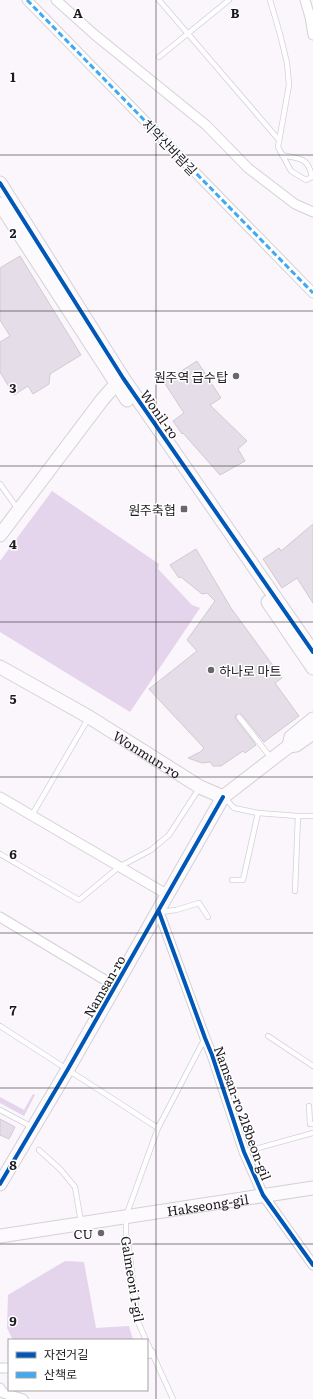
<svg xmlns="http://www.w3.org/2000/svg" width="313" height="1399" viewBox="0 0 313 1399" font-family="Literata,'Noto Sans KR',serif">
<rect width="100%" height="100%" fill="#faf6fc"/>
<g fill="#e4d4ec">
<polygon points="52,491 159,564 158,569 192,605 200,608 130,712 0,632 0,561"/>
<polygon points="33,1094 35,1095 24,1116 0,1103 0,1097 24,1110"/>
<polygon points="65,1261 84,1262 96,1328 129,1326 133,1340 13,1340 7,1328 8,1295"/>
</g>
<g fill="#e5dee9" stroke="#cfcbd0">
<polygon points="20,256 81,355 50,374 49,384 33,394 28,386 14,395 0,372 0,342 10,336 0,320 0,268"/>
<polygon points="197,361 221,398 210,405 247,441 238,449 245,461 220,475 183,433 182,434 173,421 184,413 164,382"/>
<polygon points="313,524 313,603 297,578 282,588 263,559 279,548 281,551"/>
<polygon points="196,549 231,608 282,678 275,683 299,716 264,742 242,715 237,714 235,716 236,719 256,745 245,753 243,751 221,766 213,766 210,762 202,763 188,758 202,751 202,750 204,748 149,689 197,651 187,640 215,601 207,593 202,594 181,577 179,578 170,565"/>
<polygon points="0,1119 15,1127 9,1139 0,1135"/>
</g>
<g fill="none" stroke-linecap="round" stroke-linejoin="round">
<g stroke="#d4d1d6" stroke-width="6">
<g id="lane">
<polyline points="159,0 279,140"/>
<path d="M 270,0 L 280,34 L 287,63 L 289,85 L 278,147 L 291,171 L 306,180 L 312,177 C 308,157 300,159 282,155"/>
<polyline points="159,57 229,0"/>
<polyline points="0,484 18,509"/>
<polyline points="239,717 271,758"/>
<polyline points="225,798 234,808 258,813 298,816 313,816"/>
<polyline points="32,815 88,719"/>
<polyline points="0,854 79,900 119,867 151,850 169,835 200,787"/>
<polyline points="232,880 243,880 258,813"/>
<polyline points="295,891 298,816"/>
<polyline points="160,912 176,910 199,903 208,917"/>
<polyline points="0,1026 158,1128"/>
<polyline points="268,1036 313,1066"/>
<polyline points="309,1106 310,1124 313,1124"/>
<polyline points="0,1110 32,1127"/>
<polyline points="39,1150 60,1169 75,1187 81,1222"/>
<polyline points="244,1152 313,1133"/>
<polyline points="146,1340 138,1322 129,1249 126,1234 126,1216 158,1128 205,1038"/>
<polyline points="147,1342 173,1399"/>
</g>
</g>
<g stroke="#d4d1d6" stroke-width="11">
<g id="street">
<polyline points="27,0 313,293"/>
<polyline points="56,0 95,35 206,125 248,168 295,204 313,212"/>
<polyline points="305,0 310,17 313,35"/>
<polyline points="0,797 168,895"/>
<polyline points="159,912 205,1038 212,1055 244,1152 263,1195 313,1265"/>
<polyline points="0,917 115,986"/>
<polyline points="147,1354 151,1353"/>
<polyline points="0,1368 9,1368"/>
<polyline points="0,1388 3,1393 23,1399"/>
</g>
</g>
<g stroke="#d4d1d6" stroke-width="15">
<g id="secondary">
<polyline points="0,183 123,378 313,652"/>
<polyline points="0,204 127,400"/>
<polyline points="0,535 102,400 116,384 122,379"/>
<polyline points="268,602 313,668"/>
<path id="s1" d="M 0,667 L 89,717 L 200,787 L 223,797"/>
<polyline points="289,746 291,737 313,719"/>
<polyline points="0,1184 68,1069 223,797 289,746 296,745 313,733"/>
<path id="s2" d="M 0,1236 L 313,1188"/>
</g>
</g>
<use href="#lane" stroke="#fefeff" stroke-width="4.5"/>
<use href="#street" stroke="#fefeff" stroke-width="9"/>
<use href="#secondary" stroke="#fcfafc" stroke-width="13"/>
<polyline stroke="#3fa9f5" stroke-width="3" stroke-dasharray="6 3" stroke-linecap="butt" points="27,0 313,293"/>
<g stroke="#fff" stroke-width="6">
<g id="cycleway">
<polyline points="0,183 123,378 313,652"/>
<polyline points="159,912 205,1038 212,1055 244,1152 263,1195 313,1265"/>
<polyline points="0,1184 68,1069 223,797"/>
</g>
</g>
<use href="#cycleway" stroke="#0057b8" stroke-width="4"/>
</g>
<path fill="none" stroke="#1d1a1f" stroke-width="1" stroke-opacity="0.55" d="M 156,0 L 156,1399M 0,155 L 313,155M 0,311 L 313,311M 0,466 L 313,466M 0,622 L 313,622M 0,777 L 313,777M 0,933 L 313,933M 0,1088 L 313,1088M 0,1244 L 313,1244"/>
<g fill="#6a676c" stroke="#fff" stroke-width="1.5">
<circle cx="236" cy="376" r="4"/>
<rect x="180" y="505" width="8" height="8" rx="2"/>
<circle cx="211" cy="670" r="4"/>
<circle cx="101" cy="1233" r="4"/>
</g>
<g text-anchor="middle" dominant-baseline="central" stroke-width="3" stroke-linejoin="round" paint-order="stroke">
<g font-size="13" fill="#1d1a1f" stroke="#fff">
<text transform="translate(170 147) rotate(46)">치악산바람길</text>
<text transform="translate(160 414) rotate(55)">Wonil-ro</text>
<text stroke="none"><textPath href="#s1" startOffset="171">Wonmun-ro</textPath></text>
<text transform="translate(104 986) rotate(-60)">Namsan-ro</text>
<text transform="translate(243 1113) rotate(70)">Namsan-ro 218beon-gil</text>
<text stroke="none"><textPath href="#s2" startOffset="210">Hakseong-gil</textPath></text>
<text transform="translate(133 1279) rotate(81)">Galmeori 1-gil</text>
</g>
<g font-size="13" fill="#1d1a1f" stroke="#fff" text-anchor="end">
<text x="228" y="376">원주역 급수탑</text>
<text x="176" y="509">원주축협</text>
<text x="219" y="670" text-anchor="start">하나로 마트</text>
<text x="93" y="1233">CU</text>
</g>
</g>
<g font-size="13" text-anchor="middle" font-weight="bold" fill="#1d1a1f" stroke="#fff" stroke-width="3" stroke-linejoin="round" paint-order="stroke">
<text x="78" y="18">A</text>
<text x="235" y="18">B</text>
<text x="13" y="82">1</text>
<text x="13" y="238">2</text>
<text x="13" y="393">3</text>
<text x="13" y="549">4</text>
<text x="13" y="704">5</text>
<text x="13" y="859">6</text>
<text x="13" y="1015">7</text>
<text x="13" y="1170">8</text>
<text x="13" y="1326">9</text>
</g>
<rect x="8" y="1339" width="140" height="52" fill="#ffffff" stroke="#a5a3a5"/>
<rect x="16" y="1352" width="20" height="6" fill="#0057b8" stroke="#a5a3a5"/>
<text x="44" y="1359" font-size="12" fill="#1d1a1f">자전거길</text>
<rect x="16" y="1372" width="20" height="6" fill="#3fa9f5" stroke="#a5a3a5"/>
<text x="44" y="1379" font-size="12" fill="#1d1a1f">산책로</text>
</svg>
